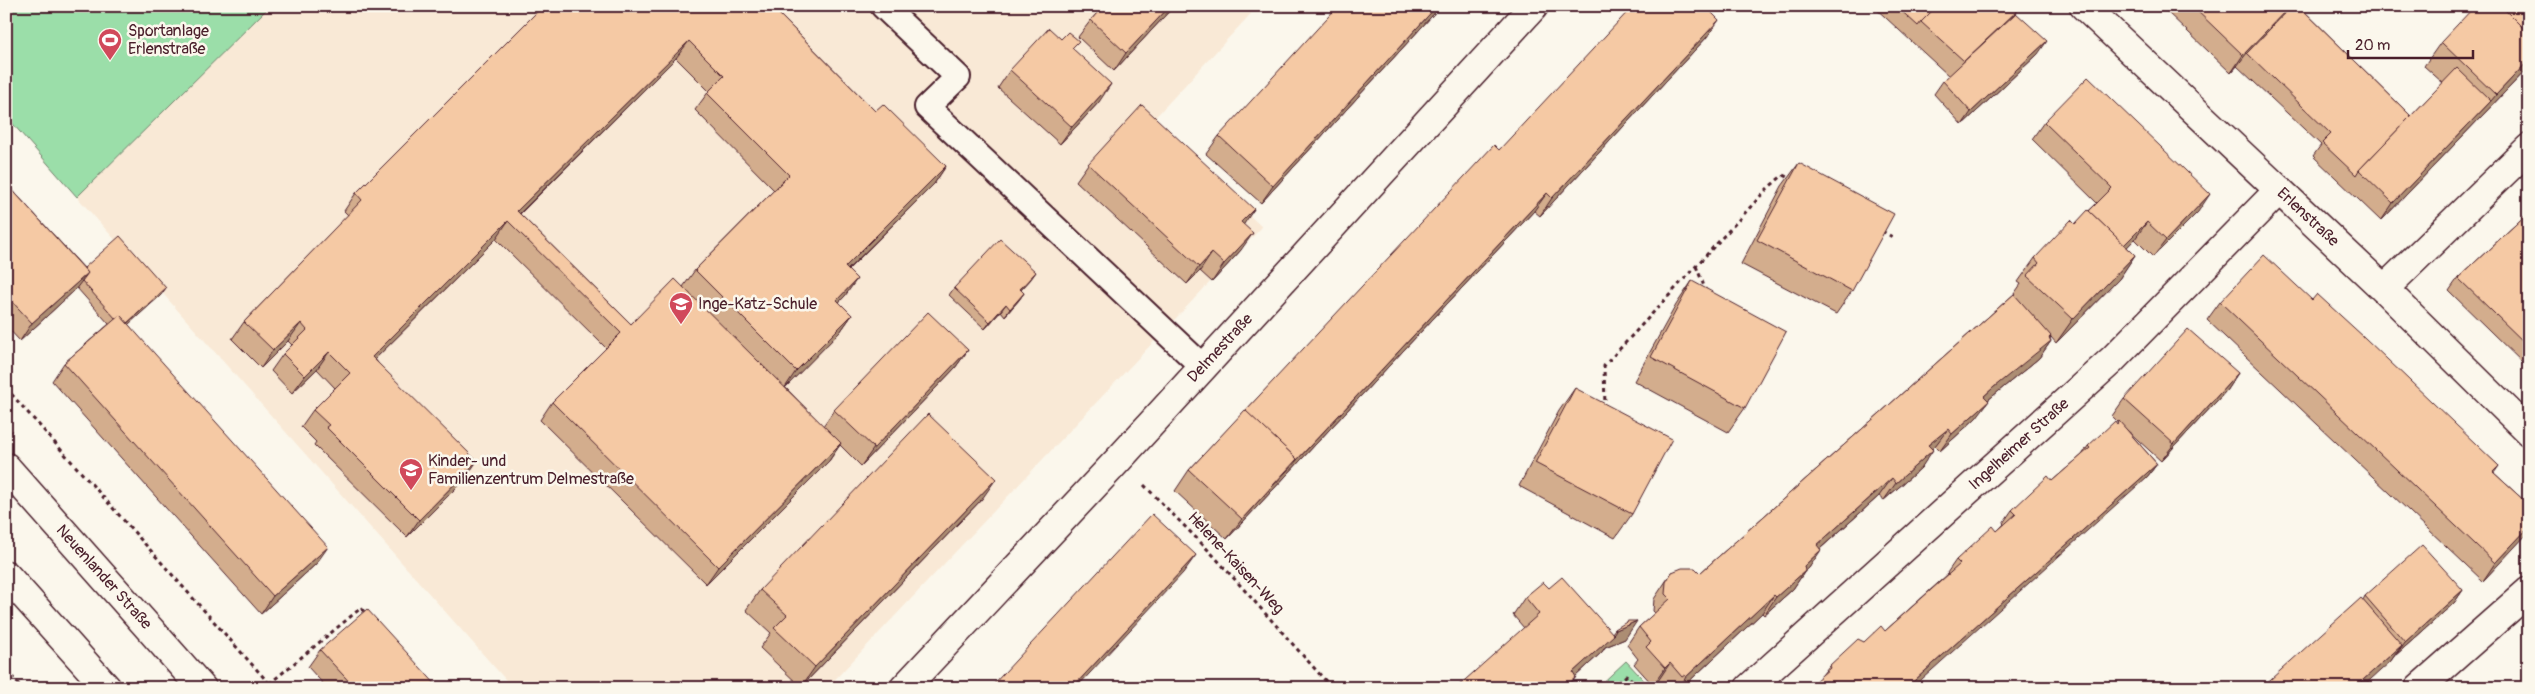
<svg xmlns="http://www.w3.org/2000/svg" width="2535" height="694" viewBox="0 0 2535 694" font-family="Pangolin,sans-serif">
<rect width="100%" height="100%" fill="#fbf7ec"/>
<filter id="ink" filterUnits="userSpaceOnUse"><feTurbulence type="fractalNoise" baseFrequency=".02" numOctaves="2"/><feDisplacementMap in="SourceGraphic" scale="10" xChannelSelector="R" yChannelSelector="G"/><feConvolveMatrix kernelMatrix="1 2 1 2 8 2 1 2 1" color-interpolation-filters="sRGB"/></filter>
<g filter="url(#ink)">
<polygon fill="#f9e9d6" points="270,6 1258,6 1150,123 1262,227 827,688 513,688 77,197"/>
<g fill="#9bdea9" stroke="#727e6a">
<polygon points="6,6 270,6 77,197 6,116"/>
<polygon points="1626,661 1651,688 1597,688"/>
</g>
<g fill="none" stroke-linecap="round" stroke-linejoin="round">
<g stroke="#4a1f2b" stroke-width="28">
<polyline id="lane" points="883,6 958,77 927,107 1203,367"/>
</g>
<g stroke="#4a1f2b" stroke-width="31">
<g id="street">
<polyline points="2084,6 2384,289 2529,432"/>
<polyline points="2384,289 2529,148"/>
<polyline points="6,467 202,688"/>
<polyline points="904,688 1119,459 1534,6"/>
<polyline points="1749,688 2112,360 2279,190"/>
<polyline points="2419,688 2529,591"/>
</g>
</g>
<g stroke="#4a1f2b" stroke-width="31">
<polyline id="secondary" points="6,575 107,688"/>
</g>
<g stroke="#4a1f2b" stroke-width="3" stroke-dasharray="4 4" stroke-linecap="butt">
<polyline points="1882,231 1894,238"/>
<polyline points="1696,266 1706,291"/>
<polyline points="6,388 273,688"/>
<polyline points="1605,408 1604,366 1767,189 1783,175 1791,179"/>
<polyline points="6,425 12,432"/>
<polyline points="1144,485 1213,555 1332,688"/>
<polyline points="6,670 22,688"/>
<polyline points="269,684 361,608 366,614"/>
<polyline points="1612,688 1627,675 1639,688"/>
</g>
<use href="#lane" stroke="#fbf7ec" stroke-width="24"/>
<use href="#street" stroke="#fbf7ec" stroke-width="28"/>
<use href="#secondary" stroke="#fbf7ec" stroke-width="28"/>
</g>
<g fill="#d3ad8d" stroke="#4a1f2b" fill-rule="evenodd">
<path d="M 543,6 L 771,6 L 875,111 L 946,166 L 934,184 L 848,270 L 845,296 L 839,302 L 852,315 L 840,332 L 785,387 L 823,426 L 834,410 L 968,350 L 955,368 L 861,466 L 840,445 L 829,461 L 706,584 L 540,420 L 552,402 L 606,348 L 496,239 L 375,359 L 465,479 L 407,537 L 314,445 L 316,442 L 301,427 L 313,410 L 335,388 L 317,369 L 292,393 L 271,371 L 283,354 L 292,345 L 288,341 L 261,368 L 232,339 L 244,322 L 348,215 L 344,211 L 356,193 ZM 676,58 L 709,91 L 695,110 L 774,190 L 695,270 L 683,287 L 631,324 L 520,214 Z"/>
<polygon points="1103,6 1174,6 1114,71 1078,37 1091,20"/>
<polygon points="1441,6 1261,203 1206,154 1219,136"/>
<polygon points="1873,6 2016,6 2016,13 2038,54 1962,125 1934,94 1943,81 1949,76"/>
<polygon points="2170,6 2299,6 2411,116 2443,83 2424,66 2441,42 2529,6 2529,67 2381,221 2313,156 2321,145 2237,66 2231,73 2166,11"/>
<polygon points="1707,37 1540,216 1534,211 1227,539 1175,491 1189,470 1245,411 1499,150"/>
<polygon points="1073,49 1099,102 1060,144 998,88 1010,70"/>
<polygon points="2044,122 2198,212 2153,257 2135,239 2127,247 2135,255 2119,279 2056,343 2051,337 2050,339 2051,341 2039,358 1988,400 1976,418 1940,451 1935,446 1932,449 1921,468 1884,500 1879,496 1820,549 1809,568 1805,571 1793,589 1764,615 1762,613 1682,688 1664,688 1658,681 1653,685 1634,664 1638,659 1627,645 1639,627 1655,613 1653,611 1654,599 1672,572 1700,573 2014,294 2021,284 2018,282 2035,258 2075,224 2097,203 2032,139"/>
<polygon points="1799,163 1852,291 1836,314 1741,264 1782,186"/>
<polygon points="1088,164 1254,209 1243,224 1241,250 1212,282 1200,271 1187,284 1076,181"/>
<polygon points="6,183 84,268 161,295 128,324 316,564 261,614 52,381 64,363 109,324 77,288 20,341 6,326"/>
<polygon points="2529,212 2529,369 2449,291 2458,278"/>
<polygon points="1031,279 1021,290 1024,293 1019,300 1005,316 1001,311 985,329 949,295 954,288"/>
<polygon points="1692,281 1745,408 1728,432 1634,381 1676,305"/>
<polygon points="2312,300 2499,466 2494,473 2529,505 2529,531 2483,581 2207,320 2220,302"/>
<polygon points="2238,373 2226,391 2161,461 2127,430 2157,464 2147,477 1822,675 1829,666 1864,642 1885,631 1948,574 1947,573 1956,560 1997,531 2004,524 2003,523 2012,510 2052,481 2082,455 2088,446 2117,424 2118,422 2112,416 2124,399"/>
<polygon points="1575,388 1632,514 1615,538 1519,486 1559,411"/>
<polygon points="982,499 801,687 760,648 771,633 746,610 760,590"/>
<polygon points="1549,588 1612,633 1615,629 1625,639 1605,647 1602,652 1576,676 1524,628 1513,615 1525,597"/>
<polygon points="2463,590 2454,603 2396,655 2396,654 2390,662 2363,600 2365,596"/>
<polygon points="320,650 439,688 327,688 308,667"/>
</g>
<g fill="#ac8d73" stroke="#4a1f2b">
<polygon points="1170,6 1174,6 1114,71 1126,53"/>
<polygon points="1437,6 1441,6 1261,203 1273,186"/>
<polygon points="2290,6 2293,6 2247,53 2237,66 2231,73 2243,55"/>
<polygon points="2019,9 2007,26 1951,78 1964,61"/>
<polygon points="1719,20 1707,37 1540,216 1552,198"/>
<polygon points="689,41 676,58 510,223 517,211"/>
<polygon points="2047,41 2038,54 1962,125 1971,112"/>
<polygon points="2529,60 2529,67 2381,221 2393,203 2491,101 2496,95"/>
<polygon points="1111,84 1099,102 1060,144 1072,127"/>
<polygon points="946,166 934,184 833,284 845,267"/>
<polygon points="1547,193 1534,211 1227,539 1242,519"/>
<polygon points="2210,194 2198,212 2153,257 2166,240"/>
<polygon points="1254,209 1242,227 1241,222"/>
<polygon points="508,221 496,239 360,374 372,357"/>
<polygon points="2147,222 2135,239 2107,268 2119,250"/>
<polygon points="1253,233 1241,250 1212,282 1224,264"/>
<polygon points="1212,253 1200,271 1187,284 1199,267"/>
<polygon points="2135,255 2119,279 2056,343 2073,319"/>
<polygon points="1036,272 1031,279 1015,296 1020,289"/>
<polygon points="88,273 75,290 20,341 32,323"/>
<polygon points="857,279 845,296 825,317 837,300"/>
<polygon points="166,288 161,295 118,334 123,327"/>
<polygon points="1024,293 1019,300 1005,316 1010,309"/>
<polygon points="1006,304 1001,311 985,329 990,322"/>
<polygon points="852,315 840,332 784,389 796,371"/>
<polygon points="301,323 288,341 261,368 273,350"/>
<polygon points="2051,336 2045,345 2051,341 2039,358 1982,405 1984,396"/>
<polygon points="968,350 955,368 861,466 874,448"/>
<polygon points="329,352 317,369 292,393 305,376"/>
<polygon points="2238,373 2226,391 2161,461 2174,444"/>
<polygon points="1989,401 1976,418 1940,451 1952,434"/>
<polygon points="1948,429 1935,446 1916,463 1928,445"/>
<polygon points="841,443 829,461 706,584 718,567"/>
<polygon points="1933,450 1921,468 1884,500 1896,483"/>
<polygon points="477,461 465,479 407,537 419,520"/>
<polygon points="2157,464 2147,477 1912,688 1906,688"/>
<polygon points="1892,478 1879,496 1804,563 1817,545"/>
<polygon points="996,479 982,499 801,687 815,667"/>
<polygon points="2529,527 2529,531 2528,533 2483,581 2495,563"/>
<polygon points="328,547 316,564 261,614 273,596"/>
<polygon points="1821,550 1809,568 1791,583 1804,566"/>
<polygon points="1196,555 1183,573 1076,688 1072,688"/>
<polygon points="1805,571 1793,589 1764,615 1776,597"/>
<polygon points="2463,590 2454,603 2396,655 2405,642"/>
<polygon points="1774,595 1762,613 1682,688 1679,688 1686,677"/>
<polygon points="1637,621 1625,639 1605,647 1602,652 1563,688 1573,672 1611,637 1616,630"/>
<polygon points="2402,645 2390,662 2361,688 2354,688"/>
<polygon points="1670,663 1658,681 1653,685 1665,668"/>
<polygon points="1576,677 1568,688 1564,688"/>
</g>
<g fill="#f5c9a4" stroke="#4a1f2b">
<polygon points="543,6 771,6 875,111 883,104 946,166 845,267 857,279 837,300 852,315 796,371 695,270 789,175 707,93 724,76 689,41 517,211 631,324 675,279 841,443 718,567 552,402 621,333 508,221 372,357 477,461 419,520 326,427 329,425 313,410 350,373 329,352 305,376 283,354 307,330 301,323 273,350 244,322 362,200 356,193"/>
<polygon points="1103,6 1170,6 1126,53 1091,20"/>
<polygon points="1338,6 1437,6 1273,186 1219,136"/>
<polygon points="1633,6 1705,6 1719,20 1552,198 1547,193 1295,462 1297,459 1245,411 1494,145 1499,150"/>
<polygon points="1896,6 1937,6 1921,22 1918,26"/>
<polygon points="1937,6 2016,6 2019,9 1964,61 1921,22"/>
<polygon points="2192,6 2290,6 2243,55"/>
<polygon points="2292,6 2299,6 2411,116 2359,170 2356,175 2322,143 2331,134 2247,53"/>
<polygon points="2475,6 2501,6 2529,33 2529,60 2496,95 2441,42"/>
<polygon points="2501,6 2529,6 2529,34"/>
<polygon points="2016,13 2047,41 1971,112 1943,81"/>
<polygon points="1049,28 1061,39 1068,32 1079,41 1072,48 1111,84 1072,127 1010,70"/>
<polygon points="2457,68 2491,101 2393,203 2359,170"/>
<polygon points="2088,77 2210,194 2166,240 2147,222 2124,245 2089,211 2112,188 2044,122"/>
<polygon points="1142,105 1254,209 1241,222 1253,233 1224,264 1212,253 1199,267 1088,164"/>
<polygon points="1799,163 1894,214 1852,291 1757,240"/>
<polygon points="6,183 88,273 32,323 6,295"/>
<polygon points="2088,210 2135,255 2073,319 2027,276 2039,263 2035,258 2071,220 2075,224"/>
<polygon points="2529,212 2529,347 2458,278"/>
<polygon points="120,236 166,288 127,323 120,315 116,319 82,281 88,273 84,268"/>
<polygon points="1000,239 1036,272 1020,289 1024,293 1010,309 1006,304 990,322 954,288"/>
<polygon points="2264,255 2312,300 2317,294 2365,338 2499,466 2493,472 2529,505 2529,527 2495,563 2220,302"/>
<polygon points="1692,281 1786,332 1745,408 1651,357"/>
<polygon points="2014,294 2051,336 2049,338 2051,341 1994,387 1984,396 1989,401 1952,434 1948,429 1928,445 1933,450 1896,483 1892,478 1817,545 1821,550 1804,566 1805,571 1776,597 1774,595 1686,677 1685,675 1682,677 1670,663 1665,668 1646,647 1651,642 1639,627 1670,599 1665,594 1666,582 1672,572 1682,568 1695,568 1700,573"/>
<polygon points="928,312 968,350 874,448 834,410"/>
<polygon points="120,315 328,547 273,596 64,363"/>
<polygon points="2188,329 2238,373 2174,444 2124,399"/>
<polygon points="1575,388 1672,439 1632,514 1535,463"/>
<polygon points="1245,410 1297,459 1242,519 1189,470"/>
<polygon points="928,414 996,479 815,667 774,628 787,615 760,590"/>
<polygon points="2115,421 2117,424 2119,421 2157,464 1906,688 1807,688 1830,668 1829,666 1858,639 1864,642 1881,626 1885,631 1960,564 1956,560 1993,526 1997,531 2016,514 2012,510 2048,476 2052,481 2090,448 2088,446"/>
<polygon points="1152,514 1196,555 1072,688 990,688"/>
<polygon points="2422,545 2463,590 2405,642 2365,596"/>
<polygon points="1562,577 1614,635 1573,672 1576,677 1564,688 1456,688 1539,614 1525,597 1543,582 1549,588"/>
<polygon points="2361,598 2402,645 2354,688 2261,688"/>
<polygon points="367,609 439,688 355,688 320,650"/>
<polygon points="1628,621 1637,621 1616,630 1615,629"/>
<polygon points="2487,682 2493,688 2480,688"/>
</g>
</g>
<defs>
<g id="stadium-pin" transform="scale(1.25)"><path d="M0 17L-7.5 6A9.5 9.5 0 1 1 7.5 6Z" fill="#d1495b" stroke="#fbf7ec"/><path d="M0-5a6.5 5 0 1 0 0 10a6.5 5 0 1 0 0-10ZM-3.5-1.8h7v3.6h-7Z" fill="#fff"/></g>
<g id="school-pin" transform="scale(1.25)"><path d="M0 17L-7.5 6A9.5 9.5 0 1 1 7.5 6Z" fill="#d1495b" stroke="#fbf7ec"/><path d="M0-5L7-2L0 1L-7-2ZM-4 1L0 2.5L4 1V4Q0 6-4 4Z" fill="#fff"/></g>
</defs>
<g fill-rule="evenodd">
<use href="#stadium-pin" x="110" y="40"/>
<use href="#school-pin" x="681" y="304"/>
<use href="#school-pin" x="411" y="470"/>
</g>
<g text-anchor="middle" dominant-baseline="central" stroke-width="5" stroke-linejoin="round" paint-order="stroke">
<g font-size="16" fill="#4a1f2b" stroke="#fbf7ec" text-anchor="start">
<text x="128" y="31">Sportanlage<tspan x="128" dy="18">Erlenstraße</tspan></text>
<text x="698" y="304">Inge-Katz-Schule</text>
<text x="428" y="461">Kinder- und<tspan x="428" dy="18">Familienzentrum Delmestraße</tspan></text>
</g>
<g font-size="16" fill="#4a1f2b" stroke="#fbf7ec">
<text transform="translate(2308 217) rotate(43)">Erlenstraße</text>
<text transform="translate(1220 348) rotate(-47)">Delmestraße</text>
<text transform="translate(2019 444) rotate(-42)">Ingelheimer Straße</text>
<text transform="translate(1236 563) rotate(47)">Helene-Kaisen-Weg</text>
<text transform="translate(104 577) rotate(48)">Neuenlander Straße</text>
</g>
</g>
<rect width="2535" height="694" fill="none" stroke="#fbf7ec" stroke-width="25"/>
<rect x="12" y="12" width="2510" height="669" fill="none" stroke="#4a1f2b" stroke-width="2" filter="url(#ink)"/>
<path d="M2348 50v8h125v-8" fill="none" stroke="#4a1f2b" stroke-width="2.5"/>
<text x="2355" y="50" font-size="15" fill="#4a1f2b" stroke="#fbf7ec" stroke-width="4" paint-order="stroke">20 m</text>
</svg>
